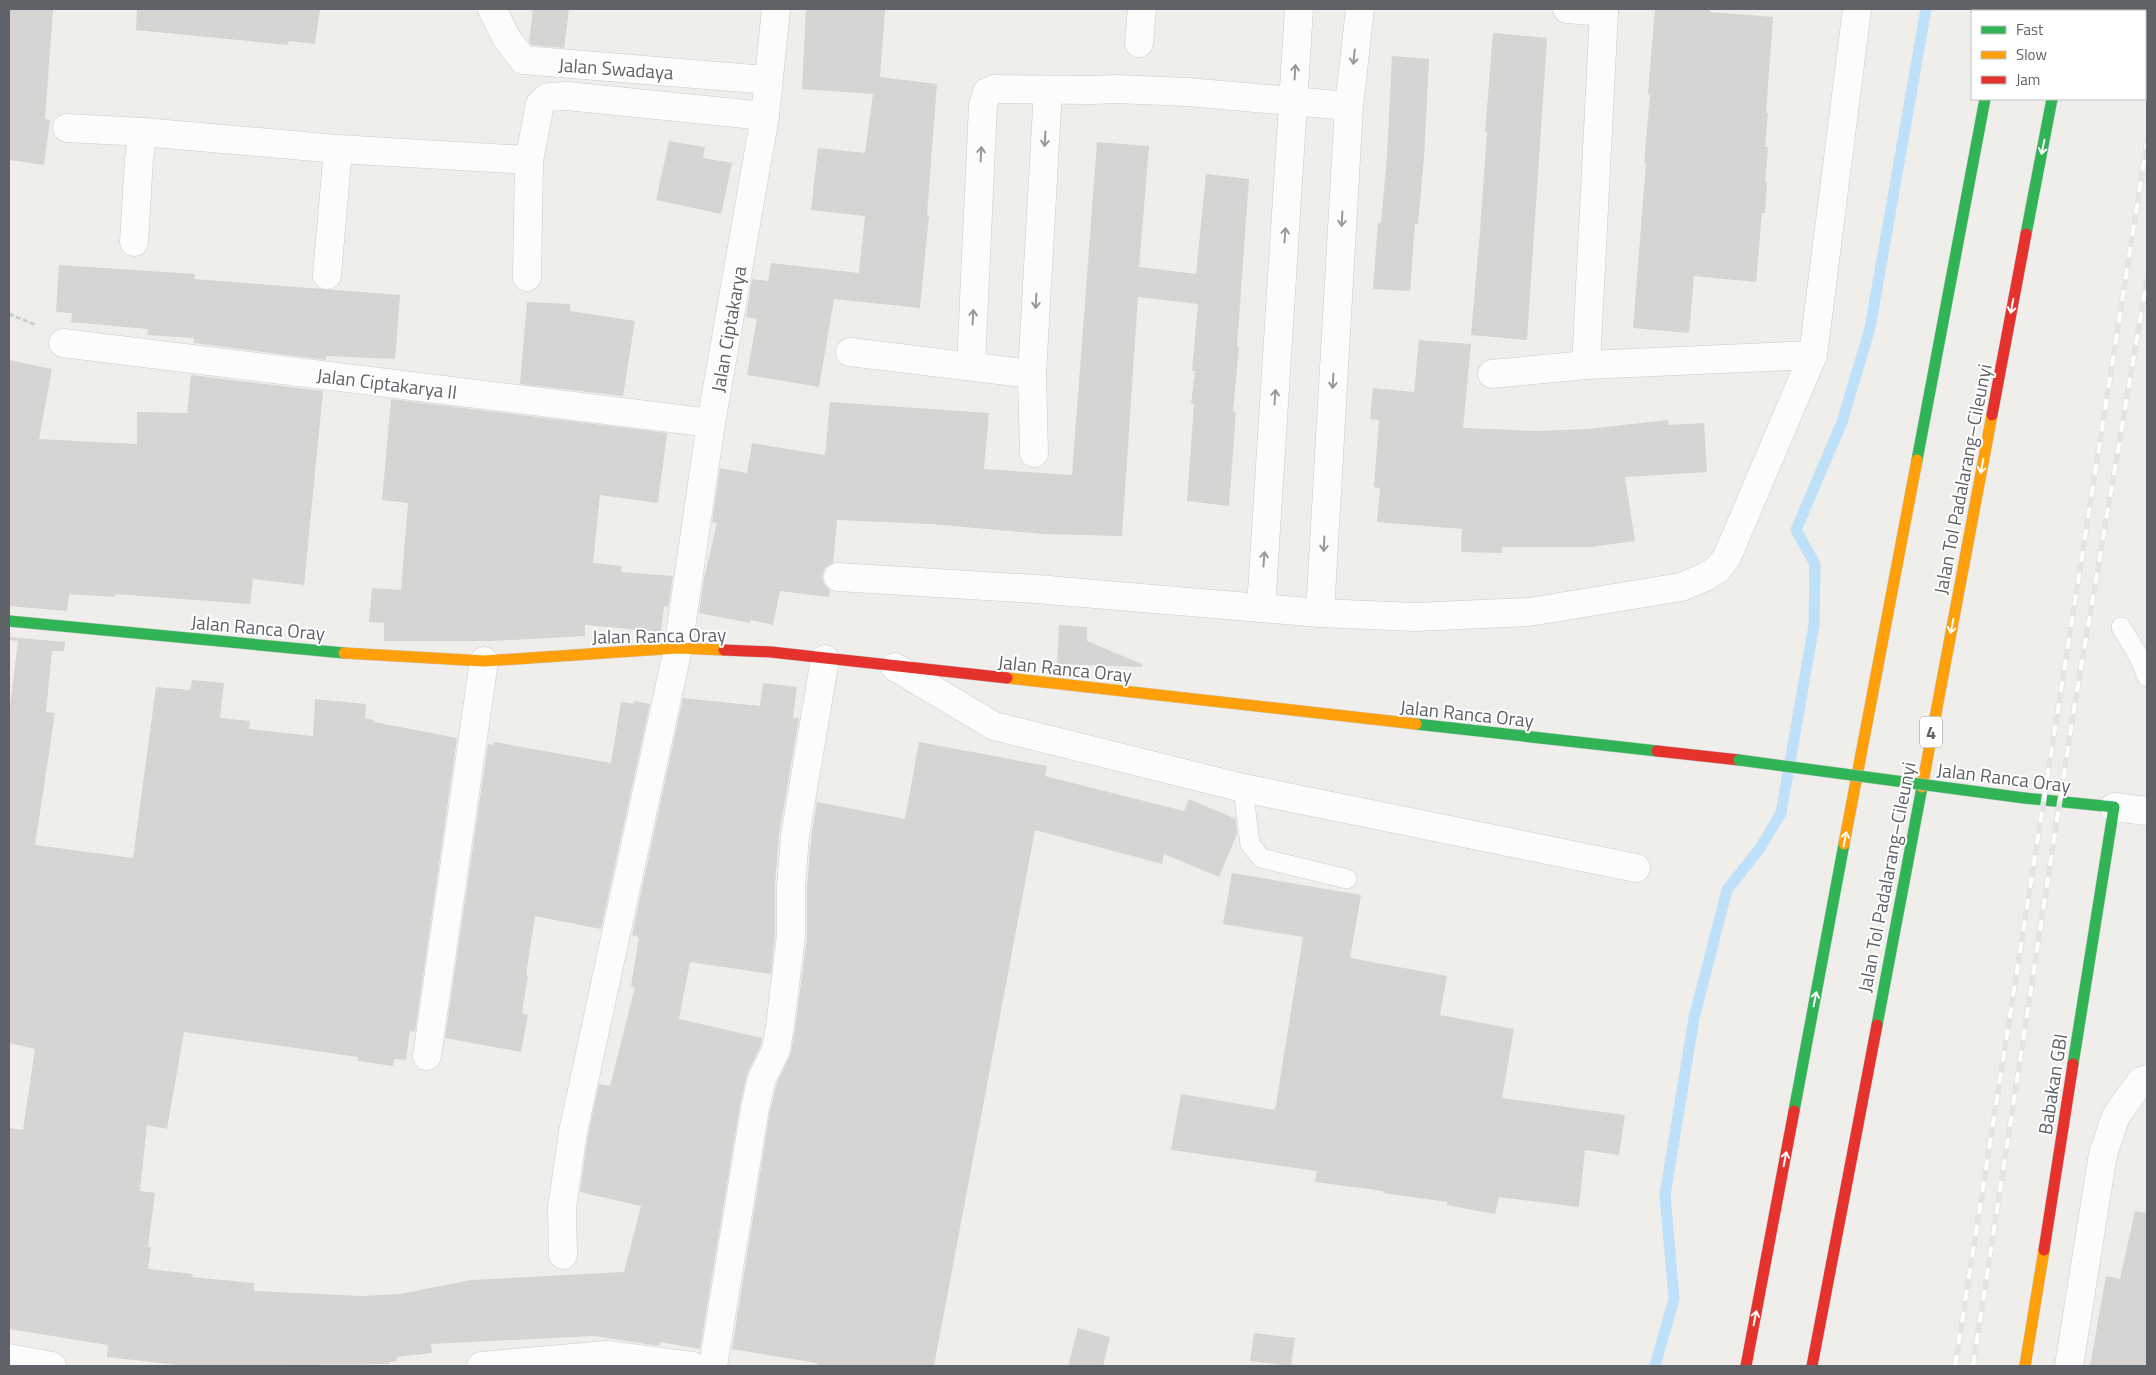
<svg xmlns="http://www.w3.org/2000/svg" width="2156" height="1375" viewBox="0 0 2156 1375" font-family="'Titillium Web',sans-serif">
<rect width="100%" height="100%" fill="#efeeea"/>
<g fill="none" stroke-linecap="round" stroke-linejoin="round">
<polyline stroke="#bfe0f9" stroke-width="11" points="1655,1366 1674,1299 1665,1195 1694,1018 1727,890 1760,848 1781,813 1814,625 1815,564 1796,530 1842,422 1870,328 1926,9"/>
</g>
<g fill="#d6d5d3">
<polygon points="9,9 53,9 45,119 50,120 44,165 9,160"/>
<polygon points="137,9 320,9 315,44 289,41 288,45 136,30"/>
<polygon points="533,9 569,9 564,48 531,45 529,42"/>
<polygon points="806,9 885,9 880,77 937,84 927,215 929,215 920,308 834,299 819,387 747,375 757,319 746,317 752,279 768,281 771,263 859,273 865,216 811,210 818,148 865,153 873,94 802,89"/>
<polygon points="1655,9 1710,9 1710,12 1773,17 1766,113 1768,113 1765,147 1768,147 1765,182 1767,182 1765,213 1762,213 1756,282 1694,276 1689,333 1633,328 1646,163 1644,163 1650,95 1648,94"/>
<polygon points="1493,33 1547,38 1527,340 1471,335 1480,231 1487,132 1485,132"/>
<polygon points="1392,56 1429,59 1424,158 1418,224 1415,224 1410,291 1373,289 1378,222 1381,223 1387,156"/>
<polygon points="669,141 705,147 703,158 732,163 721,214 656,200"/>
<polygon points="1097,142 1149,146 1139,267 1196,274 1206,174 1249,179 1237,347 1239,347 1233,411 1236,412 1229,506 1187,501 1194,404 1191,404 1195,371 1192,371 1198,304 1138,297 1122,536 1043,534 931,524 837,520 833,563 825,568 822,576 824,584 830,590 829,597 780,591 773,625 751,620 750,623 699,613 704,579 717,523 712,522 720,468 747,473 752,443 825,455 830,402 989,413 984,469 1072,475"/>
<polygon points="59,265 195,274 194,279 400,295 395,359 326,356 326,360 194,343 194,338 147,335 148,329 71,322 72,313 56,312"/>
<polygon points="527,302 570,304 570,311 635,321 623,396 520,384"/>
<polygon points="1419,340 1471,344 1463,428 1536,431 1588,429 1668,420 1669,425 1704,423 1707,472 1625,477 1635,541 1591,547 1502,547 1502,553 1461,552 1462,529 1377,522 1380,488 1374,487 1379,420 1370,419 1373,388 1414,392"/>
<polygon points="9,360 52,369 39,439 137,444 137,412 187,413 191,375 323,391 304,585 253,579 250,604 115,594 115,597 69,594 67,611 9,606"/>
<polygon points="391,399 667,433 658,503 600,495 593,563 622,566 621,572 673,576 668,607 664,606 661,632 585,625 585,636 492,641 384,641 384,623 369,622 372,588 401,590 408,503 382,500"/>
<polygon points="1059,625 1087,627 1087,641 1142,664 1142,667 1057,664"/>
<polygon points="9,637 65,642 64,651 52,651 46,712 55,713 35,845 133,858 156,687 190,690 192,680 224,683 220,718 250,721 249,729 313,736 315,699 366,704 365,718 374,720 374,722 457,738 415,1032 410,1031 406,1060 394,1059 393,1066 358,1061 358,1057 184,1032 167,1129 147,1125 140,1191 155,1193 148,1247 151,1247 148,1269 193,1274 192,1277 254,1283 254,1291 362,1296 400,1294 471,1280 624,1272 641,1206 580,1192 588,1135 599,1084 610,1086 635,987 631,986 639,937 632,935 683,698 760,706 763,683 797,687 793,718 799,718 779,835 775,886 775,935 771,974 690,962 679,1019 762,1038 761,1045 747,1074 740,1105 700,1349 660,1342 659,1346 594,1336 431,1344 432,1353 397,1357 397,1361 389,1362 390,1364 187,1366 107,1357 108,1345 9,1329 9,1128 23,1130 35,1049 9,1043 9,715 18,641 9,640"/>
<polygon points="634,701 650,704 601,929 535,916 526,975 528,976 522,1013 528,1015 521,1052 445,1038 488,744 493,745 494,742 611,763 621,702 634,704"/>
<polygon points="919,742 1047,766 1045,776 1184,811 1189,799 1236,819 1237,834 1219,877 1164,854 1162,864 1035,830 934,1366 817,1366 817,1363 732,1349 770,1111 777,1083 791,1053 795,1029 807,938 807,888 811,838 817,802 905,819"/>
<polygon points="1232,873 1361,895 1350,958 1447,976 1440,1015 1514,1029 1502,1098 1625,1115 1619,1155 1585,1150 1579,1207 1499,1197 1495,1214 1447,1205 1447,1202 1383,1193 1383,1191 1315,1182 1317,1171 1171,1150 1181,1094 1275,1110 1303,937 1223,924"/>
<polygon points="2135,1211 2147,1213 2147,1366 2090,1366 2106,1276 2120,1279"/>
<polygon points="1078,1328 1110,1337 1103,1366 1068,1366"/>
<polygon points="1254,1333 1295,1338 1291,1366 1250,1361"/>
</g>
<g fill="none" stroke-linecap="round" stroke-linejoin="round">
<g stroke="#cbcccc" stroke-width="20">
<g id="lane">
<polyline points="2121,627 2139,657 2147,677"/>
<polyline points="1243,788 1250,844 1261,858 1347,879"/>
</g>
</g>
<g stroke="#cbcccc" stroke-width="29">
<g id="street">
<polyline points="492,9 506,37 523,60 768,80"/>
<polyline points="1567,9 1604,12 1604,9"/>
<polyline points="1604,12 1586,365 1813,355"/>
<polyline points="1139,43 1142,9"/>
<polyline points="67,128 143,132 338,149 529,160"/>
<polyline points="134,242 139,159 143,132"/>
<polyline points="327,275 338,149"/>
<polyline points="527,277 529,160 540,104 548,97 567,96 765,116"/>
<polyline points="63,343 711,423"/>
<polyline points="850,352 1032,374 1048,90"/>
<polyline points="971,365 983,105 987,92 994,89 1092,90 1116,89 1187,92 1349,106"/>
<polyline points="1032,374 1034,453"/>
<polyline points="1492,374 1586,365"/>
<polyline points="838,577 1036,589 1320,613 1414,617 1529,612 1681,587 1705,577 1718,569 1727,557 1813,355 1857,9"/>
<polyline points="1261,608 1299,9"/>
<polyline points="1320,613 1349,106 1360,9"/>
<polyline points="895,667 994,726 1243,788 1636,868"/>
<polyline points="2114,807 2147,811"/>
<polyline points="427,1056 484,661"/>
<polyline points="563,1255 562,1208 573,1132 678,648 711,423 765,116 776,9"/>
<polyline points="9,1358 52,1366"/>
<polyline points="481,1366 607,1355 692,1366"/>
<polyline points="713,1366 755,1108 762,1078 776,1050 780,1026 791,936 791,887 795,836 825,659"/>
<polyline points="2069,1366 2103,1154 2116,1116 2141,1081 2147,1079"/>
</g>
</g>
<g stroke="#cacacb" stroke-width="12">
<g id="fast">
<polyline points="2026,234 2052,99"/>
<polyline points="1917,460 1985,99"/>
<polyline points="9,621 344,653"/>
<polyline points="1416,724 1657,751"/>
<polyline points="2024,798 2114,807 2073,1064"/>
<polyline points="1877,1025 1922,787"/>
<polyline points="1794,1111 1844,844"/>
</g>
</g>
<g stroke="#cacacb" stroke-width="12">
<g id="slow">
<polyline points="344,653 484,661 678,648 724,650"/>
<polyline points="1007,678 1416,724"/>
<polyline points="1922,787 1992,415"/>
<polyline points="1844,844 1917,460"/>
<polyline points="2025,1366 2044,1250"/>
</g>
</g>
<g stroke="#cacacb" stroke-width="12">
<g id="jam">
<polyline points="2001,9 2001,11"/>
<polyline points="2068,11 2069,9"/>
<polyline points="1992,415 2026,234"/>
<polyline points="724,650 771,652 1007,678"/>
<polyline points="1657,751 1739,760"/>
<polyline points="2044,1250 2073,1064"/>
<polyline points="1746,1366 1794,1111"/>
<polyline points="1812,1366 1877,1025"/>
</g>
</g>
<polyline stroke="#cacfcc" stroke-width="3" stroke-dasharray="5 2.5" stroke-linecap="butt" points="9,314 36,325"/>
<use href="#lane" stroke="#fdfcfc" stroke-width="19"/>
<use href="#street" stroke="#fdfcfc" stroke-width="28"/>
<use href="#fast" stroke="#30b455" stroke-width="11"/>
<use href="#slow" stroke="#ff9f0a" stroke-width="11"/>
<use href="#jam" stroke="#e5322d" stroke-width="11"/>
<g stroke="#e4e4e4" stroke-width="5.5">
<g id="rail">
<polyline points="1955,1366 2147,142"/>
<polyline points="1973,1366 2074,709 2147,279"/>
</g>
</g>
<use href="#rail" stroke="#fff" stroke-width="4" stroke-dasharray="11" stroke-linecap="butt"/>
<g stroke="#cacacb" stroke-width="12" stroke-linecap="butt">
<polyline id="fast-bridge" points="1739,760 2024,798"/>
</g>
<use href="#fast-bridge" stroke="#30b455" stroke-width="11"/>
</g>
<defs><path id="oneway-shaft" d="M-6 0H5M1.5-3L5.5 0L1.5 3" fill="none" stroke-width="1.6" stroke-linecap="round" stroke-linejoin="round" transform="scale(1.25)"/></defs>
<g stroke="#96999c">
<use href="#oneway-shaft" transform="translate(1354 57) rotate(96)"/>
<use href="#oneway-shaft" transform="translate(1295 72) rotate(-87)"/>
<use href="#oneway-shaft" transform="translate(1045 139) rotate(93)"/>
<use href="#oneway-shaft" transform="translate(981 154) rotate(-87)"/>
<use href="#oneway-shaft" transform="translate(1342 219) rotate(93)"/>
<use href="#oneway-shaft" transform="translate(1285 235) rotate(-86)"/>
<use href="#oneway-shaft" transform="translate(1036 301) rotate(93)"/>
<use href="#oneway-shaft" transform="translate(973 317) rotate(-87)"/>
<use href="#oneway-shaft" transform="translate(1333 381) rotate(93)"/>
<use href="#oneway-shaft" transform="translate(1275 397) rotate(-86)"/>
<use href="#oneway-shaft" transform="translate(1324 544) rotate(93)"/>
<use href="#oneway-shaft" transform="translate(1264 559) rotate(-86)"/>
</g>
<g stroke="#fff">
<use href="#oneway-shaft" transform="translate(2043 147) rotate(101)"/>
<use href="#oneway-shaft" transform="translate(2012 306) rotate(101)"/>
<use href="#oneway-shaft" transform="translate(1982 466) rotate(101)"/>
<use href="#oneway-shaft" transform="translate(1952 626) rotate(101)"/>
<use href="#oneway-shaft" transform="translate(1845 839) rotate(-79)"/>
<use href="#oneway-shaft" transform="translate(1815 999) rotate(-79)"/>
<use href="#oneway-shaft" transform="translate(1785 1159) rotate(-79)"/>
<use href="#oneway-shaft" transform="translate(1755 1318) rotate(-79)"/>
</g>
<g text-anchor="middle" dominant-baseline="central" stroke-width="4" stroke-linejoin="round" paint-order="stroke">
<rect fill="#fff" stroke="#8f9295" stroke-width="1" x="1920" y="716.5" width="22" height="31" rx="4"/>
<g font-size="18" font-weight="bold" fill="#5f6368">
<text x="1931" y="732">4</text>
</g>
<g font-size="19" fill="#5f6368" stroke="#fff">
<text transform="translate(616 68) rotate(4)">Jalan Swadaya</text>
<text transform="translate(728 329) rotate(-80)">Jalan Ciptakarya</text>
<text transform="translate(387 383) rotate(7)">Jalan Ciptakarya II</text>
<text transform="translate(1962 479) rotate(-79)">Jalan Tol Padalarang–Cileunyi</text>
<text transform="translate(258 627) rotate(5)">Jalan Ranca Oray</text>
<text transform="translate(659 635) rotate(-1)">Jalan Ranca Oray</text>
<text transform="translate(1065 668) rotate(6)">Jalan Ranca Oray</text>
<text transform="translate(1467 713) rotate(6)">Jalan Ranca Oray</text>
<text transform="translate(2004 777) rotate(7)">Jalan Ranca Oray</text>
<text transform="translate(1886 877) rotate(-79)">Jalan Tol Padalarang–Cileunyi</text>
<text transform="translate(2052 1084) rotate(-81)">Babakan GBI</text>
</g>
</g>
<rect width="2156" height="1375" fill="none" stroke="#5f6368" stroke-width="20"/>
<rect x="1971" y="10" width="175" height="90" fill="#ffffff" stroke="#bfc1c3"/>
<rect x="1981" y="26" width="25" height="8" fill="#30b455" stroke="#bfc1c3"/>
<text x="2016" y="35" font-size="15" fill="#5f6368">Fast</text>
<rect x="1981" y="51" width="25" height="8" fill="#ff9f0a" stroke="#bfc1c3"/>
<text x="2016" y="60" font-size="15" fill="#5f6368">Slow</text>
<rect x="1981" y="76" width="25" height="8" fill="#e5322d" stroke="#bfc1c3"/>
<text x="2016" y="85" font-size="15" fill="#5f6368">Jam</text>
</svg>
